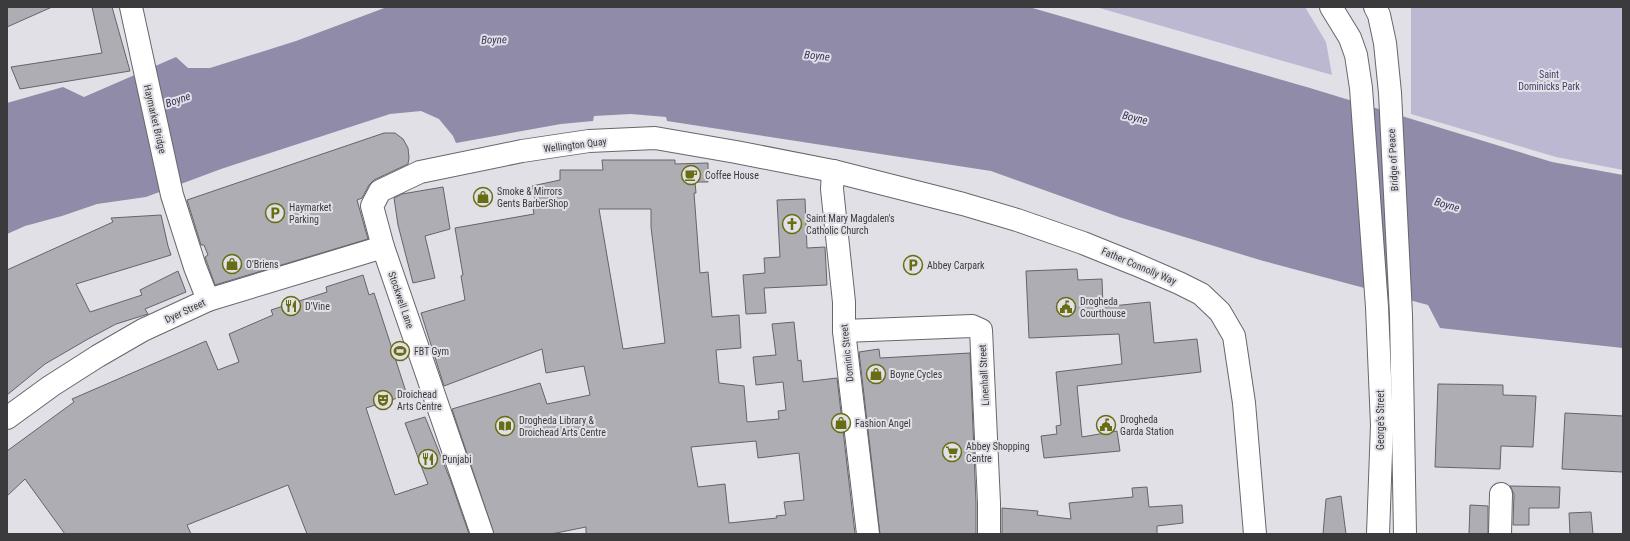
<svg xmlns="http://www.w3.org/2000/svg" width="1630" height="541" viewBox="0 0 1630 541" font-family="'Roboto Condensed',sans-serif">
<rect width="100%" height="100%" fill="#e1e0e6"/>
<g fill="#bcb8d2">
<polygon points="1096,7 1305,7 1326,42 1332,75"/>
<polygon points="1411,7 1623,7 1623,170 1556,157 1411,114"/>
</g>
<polygon fill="#908ba8" points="387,7 1029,7 1310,88 1552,162 1623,175 1623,348 1440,328 1428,305 1260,260 1119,217 991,171 667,121 666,117 631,114 594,116 593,121 561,124 456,143 453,136 439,119 421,111 390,114 221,169 146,197 97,204 62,216 25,226 7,234 7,103 63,87 84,97 176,57 188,68 210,68 296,41"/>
<g fill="#aeadb3" stroke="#656469" fill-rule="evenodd">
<polygon points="7,7 52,7 7,27"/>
<polygon points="92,7 112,7 130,71 20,89 11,67 102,53"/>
<polygon points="384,133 395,133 403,139 408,148 409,158 408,164 374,180 369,185 362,198 357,200 368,239 215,285 205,257 208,255 204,245 201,245 187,200"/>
<path d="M 602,160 L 675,160 L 675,164 L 708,163 L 708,182 L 695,182 L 696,193 L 694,193 L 700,273 L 708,272 L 712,317 L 739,315 L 741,348 L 716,350 L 719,383 L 744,386 L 747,422 L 779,419 L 778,411 L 786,410 L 783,382 L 756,385 L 753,357 L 776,355 L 772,324 L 794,322 L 798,361 L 801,360 L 803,382 L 837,378 L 855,534 L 586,534 L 586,527 L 551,534 L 494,534 L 452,409 L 540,383 L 547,404 L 590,395 L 584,366 L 546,373 L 542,349 L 444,386 L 421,313 L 465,300 L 461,276 L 463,275 L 455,228 L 534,214 L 532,202 L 535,201 L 532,186 L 560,180 L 560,170 L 603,170 ZM 599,209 L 651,209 L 651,227 L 665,343 L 623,349 ZM 756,441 L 758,458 L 799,453 L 804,500 L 784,502 L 786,515 L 776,516 L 777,518 L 729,523 L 725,484 L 698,487 L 691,447 Z"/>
<polygon points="443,187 450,229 425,236 435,278 413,283 398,225 394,198 402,194"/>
<polygon points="805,199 807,248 825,247 827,285 764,288 766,313 746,314 743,275 765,273 764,258 780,257 777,200"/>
<polygon points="161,215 168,246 171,255 76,284 90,312 142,295 140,290 178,271 186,292 145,309 148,314 116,324 88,339 45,364 7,395 7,270 113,222 111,218"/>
<polygon points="1077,269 1078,280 1102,279 1103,307 1150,302 1154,343 1197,339 1201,372 1077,386 1082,437 1117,431 1120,451 1044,458 1041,436 1057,434 1056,426 1061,425 1056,372 1122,364 1119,334 1029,338 1026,271"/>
<polygon points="363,275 369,295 374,293 407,395 366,408 395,495 428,484 405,423 425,417 450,479 469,534 307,534 288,485 187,525 191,534 65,534 25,479 7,496 7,451 74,402 72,399 206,341 218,370 239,362 229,334 273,315 271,310 327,292 326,287"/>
<polygon points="879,349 880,358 970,353 976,503 976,534 880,534 859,352"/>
<polygon points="1438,384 1503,385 1503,395 1536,396 1533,447 1501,446 1500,469 1435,467"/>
<polygon points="1565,413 1623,416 1623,472 1562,469"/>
<polygon points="1510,486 1560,487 1559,508 1529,508 1529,525 1513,525 1514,494"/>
<polygon points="1147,487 1149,507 1182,505 1183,523 1157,526 1157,534 1002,534 1002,508 1038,511 1037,515 1071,519 1069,503 1133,497 1132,488"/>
<polygon points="1341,496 1346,534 1323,534 1326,499"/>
<polygon points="1470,505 1488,506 1488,534 1469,534"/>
<polygon points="1591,512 1593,534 1570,534 1569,513"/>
</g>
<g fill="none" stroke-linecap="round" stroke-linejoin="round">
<g stroke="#67666c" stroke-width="24">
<g id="street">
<polyline points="833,171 832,189 844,302 844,331 868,534"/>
<polyline points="383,247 482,534"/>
<polyline points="844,331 972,326 981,330 989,503 989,534"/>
<polyline points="1500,534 1501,494"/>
</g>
</g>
<g stroke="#67666c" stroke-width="24">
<g id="secondary">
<polyline points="131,7 172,195 195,267 208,300"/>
<polyline points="1331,7 1350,38 1356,55 1361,88 1377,307 1382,425 1378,534"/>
<polyline points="1375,7 1379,15 1385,43 1390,93 1401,315 1405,534"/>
<polyline points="7,418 51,386 98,356 143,330 208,300 383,247 372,206 380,191 420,172 522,151 589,141 655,138 736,152 833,171 963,204 1017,220 1083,243 1135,264 1179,283 1201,294 1220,312 1234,336 1244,403 1255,534"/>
</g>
</g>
<use href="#street" stroke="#fff" stroke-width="22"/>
<use href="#secondary" stroke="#fff" stroke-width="22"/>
</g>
<defs>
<g id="cafe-ring" transform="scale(1)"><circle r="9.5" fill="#e1e0e6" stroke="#686d11" stroke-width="1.5"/><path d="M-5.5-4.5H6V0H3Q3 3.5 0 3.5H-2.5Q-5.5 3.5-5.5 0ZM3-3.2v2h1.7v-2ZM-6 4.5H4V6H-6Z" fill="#686d11"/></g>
<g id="shop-ring" transform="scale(1)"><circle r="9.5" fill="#e1e0e6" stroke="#686d11" stroke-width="1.5"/><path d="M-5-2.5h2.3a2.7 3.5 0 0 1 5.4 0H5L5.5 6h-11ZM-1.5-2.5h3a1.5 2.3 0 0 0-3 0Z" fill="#686d11"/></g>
<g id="parking-ring" transform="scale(1)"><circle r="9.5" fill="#e1e0e6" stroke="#686d11" stroke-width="1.5"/><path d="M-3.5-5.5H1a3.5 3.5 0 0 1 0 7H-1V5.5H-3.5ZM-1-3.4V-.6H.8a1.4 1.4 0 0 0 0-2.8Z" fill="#686d11"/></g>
<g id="church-ring" transform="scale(1)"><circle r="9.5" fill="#e1e0e6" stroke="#686d11" stroke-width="1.5"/><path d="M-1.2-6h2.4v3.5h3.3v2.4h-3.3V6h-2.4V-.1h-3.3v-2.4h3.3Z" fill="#686d11"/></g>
<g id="restaurant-ring" transform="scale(1)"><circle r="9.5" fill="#e1e0e6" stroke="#686d11" stroke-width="1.5"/><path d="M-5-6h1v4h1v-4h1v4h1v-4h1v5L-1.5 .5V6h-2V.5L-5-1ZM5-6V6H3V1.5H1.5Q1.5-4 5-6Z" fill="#686d11"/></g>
<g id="civic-ring" transform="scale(1)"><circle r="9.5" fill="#e1e0e6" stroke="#686d11" stroke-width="1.5"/><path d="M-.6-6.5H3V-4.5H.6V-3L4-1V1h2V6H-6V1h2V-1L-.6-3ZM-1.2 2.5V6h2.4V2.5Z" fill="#686d11"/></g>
<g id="stadium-ring" transform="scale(1)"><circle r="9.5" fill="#e1e0e6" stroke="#686d11" stroke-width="1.5"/><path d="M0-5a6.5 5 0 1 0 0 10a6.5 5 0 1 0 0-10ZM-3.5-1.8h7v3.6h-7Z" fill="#686d11"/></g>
<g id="theatre-ring" transform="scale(1)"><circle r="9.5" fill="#e1e0e6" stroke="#686d11" stroke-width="1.5"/><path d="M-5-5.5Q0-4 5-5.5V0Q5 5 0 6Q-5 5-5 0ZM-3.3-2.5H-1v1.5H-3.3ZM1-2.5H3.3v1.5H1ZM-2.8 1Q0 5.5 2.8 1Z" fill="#686d11"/></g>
<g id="library-ring" transform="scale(1)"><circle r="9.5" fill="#e1e0e6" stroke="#686d11" stroke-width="1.5"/><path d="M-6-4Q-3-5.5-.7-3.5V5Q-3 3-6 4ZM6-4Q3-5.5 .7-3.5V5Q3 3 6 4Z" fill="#686d11"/></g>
<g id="supermarket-ring" transform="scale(1)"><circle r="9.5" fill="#e1e0e6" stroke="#686d11" stroke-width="1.5"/><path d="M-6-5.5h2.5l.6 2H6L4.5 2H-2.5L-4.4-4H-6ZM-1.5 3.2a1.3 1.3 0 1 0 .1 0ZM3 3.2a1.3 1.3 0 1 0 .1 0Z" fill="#686d11"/></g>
</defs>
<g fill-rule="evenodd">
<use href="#cafe-ring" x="691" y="175"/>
<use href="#shop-ring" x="483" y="197"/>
<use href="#parking-ring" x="275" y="213"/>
<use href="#church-ring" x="792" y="224"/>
<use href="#shop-ring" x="232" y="264"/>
<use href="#parking-ring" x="913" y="265"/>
<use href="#restaurant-ring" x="291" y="306"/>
<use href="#civic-ring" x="1066" y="307"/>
<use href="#stadium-ring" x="400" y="351"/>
<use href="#shop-ring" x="876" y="374"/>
<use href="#theatre-ring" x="383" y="400"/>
<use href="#shop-ring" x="841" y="423"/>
<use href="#civic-ring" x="1106" y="425"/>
<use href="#library-ring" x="505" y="426"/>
<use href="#supermarket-ring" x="952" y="452"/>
<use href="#restaurant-ring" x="428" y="459"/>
</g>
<g text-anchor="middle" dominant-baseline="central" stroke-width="4" stroke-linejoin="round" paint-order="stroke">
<g font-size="10" fill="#463d68" stroke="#e1e0e6">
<text x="1549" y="74">Saint<tspan x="1549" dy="12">Dominicks Park</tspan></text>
</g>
<g font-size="10" fill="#3b3a3d" stroke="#e1e0e6">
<text transform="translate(155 119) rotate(77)">Haymarket Bridge</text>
<text transform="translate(575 145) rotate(-7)">Wellington Quay</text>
<text transform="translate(1393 160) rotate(-93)">Bridge of Peace</text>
<text transform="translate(1139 266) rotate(23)">Father Connolly Way</text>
<text transform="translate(401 300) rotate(71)">Stockwell Lane</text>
<text transform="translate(185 311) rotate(-25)">Dyer Street</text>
<text transform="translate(847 353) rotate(-96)">Dominic Street</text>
<text transform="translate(984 375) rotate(-93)">Linenhall Street</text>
<text transform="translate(1380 420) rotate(-90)">George's Street</text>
</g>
<g font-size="10" fill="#3b3a3d" stroke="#e1e0e6" text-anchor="start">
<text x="705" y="175">Coffee House</text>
<text x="497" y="191">Smoke &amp; Mirrors<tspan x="497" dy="12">Gents BarberShop</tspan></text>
<text x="289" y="207">Haymarket<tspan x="289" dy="12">Parking</tspan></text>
<text x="806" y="218">Saint Mary Magdalen's<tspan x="806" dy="12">Catholic Church</tspan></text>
<text x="246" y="264">O'Briens</text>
<text x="927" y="265">Abbey Carpark</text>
<text x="1080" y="301">Drogheda<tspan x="1080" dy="12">Courthouse</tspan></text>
<text x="305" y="306">D'Vine</text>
<text x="414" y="351">FBT Gym</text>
<text x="890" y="374">Boyne Cycles</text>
<text x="397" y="394">Droichead<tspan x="397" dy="12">Arts Centre</tspan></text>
<text x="1120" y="419">Drogheda<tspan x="1120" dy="12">Garda Station</tspan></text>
<text x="519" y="420">Drogheda Library &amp;<tspan x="519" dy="12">Droichead Arts Centre</tspan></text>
<text x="855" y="423">Fashion Angel</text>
<text x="966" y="446">Abbey Shopping<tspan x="966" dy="12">Centre</tspan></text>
<text x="442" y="459">Punjabi</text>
</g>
<g font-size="11" font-style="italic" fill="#3c325c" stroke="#e1e0e6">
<text transform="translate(494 40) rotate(-1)">Boyne</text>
<text transform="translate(817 56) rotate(6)">Boyne</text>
<text transform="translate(178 100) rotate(-19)">Boyne</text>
<text transform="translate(1135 118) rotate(13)">Boyne</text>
<text transform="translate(1447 205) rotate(16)">Boyne</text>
</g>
</g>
<rect width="1630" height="541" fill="none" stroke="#3b3a3d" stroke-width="16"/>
</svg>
